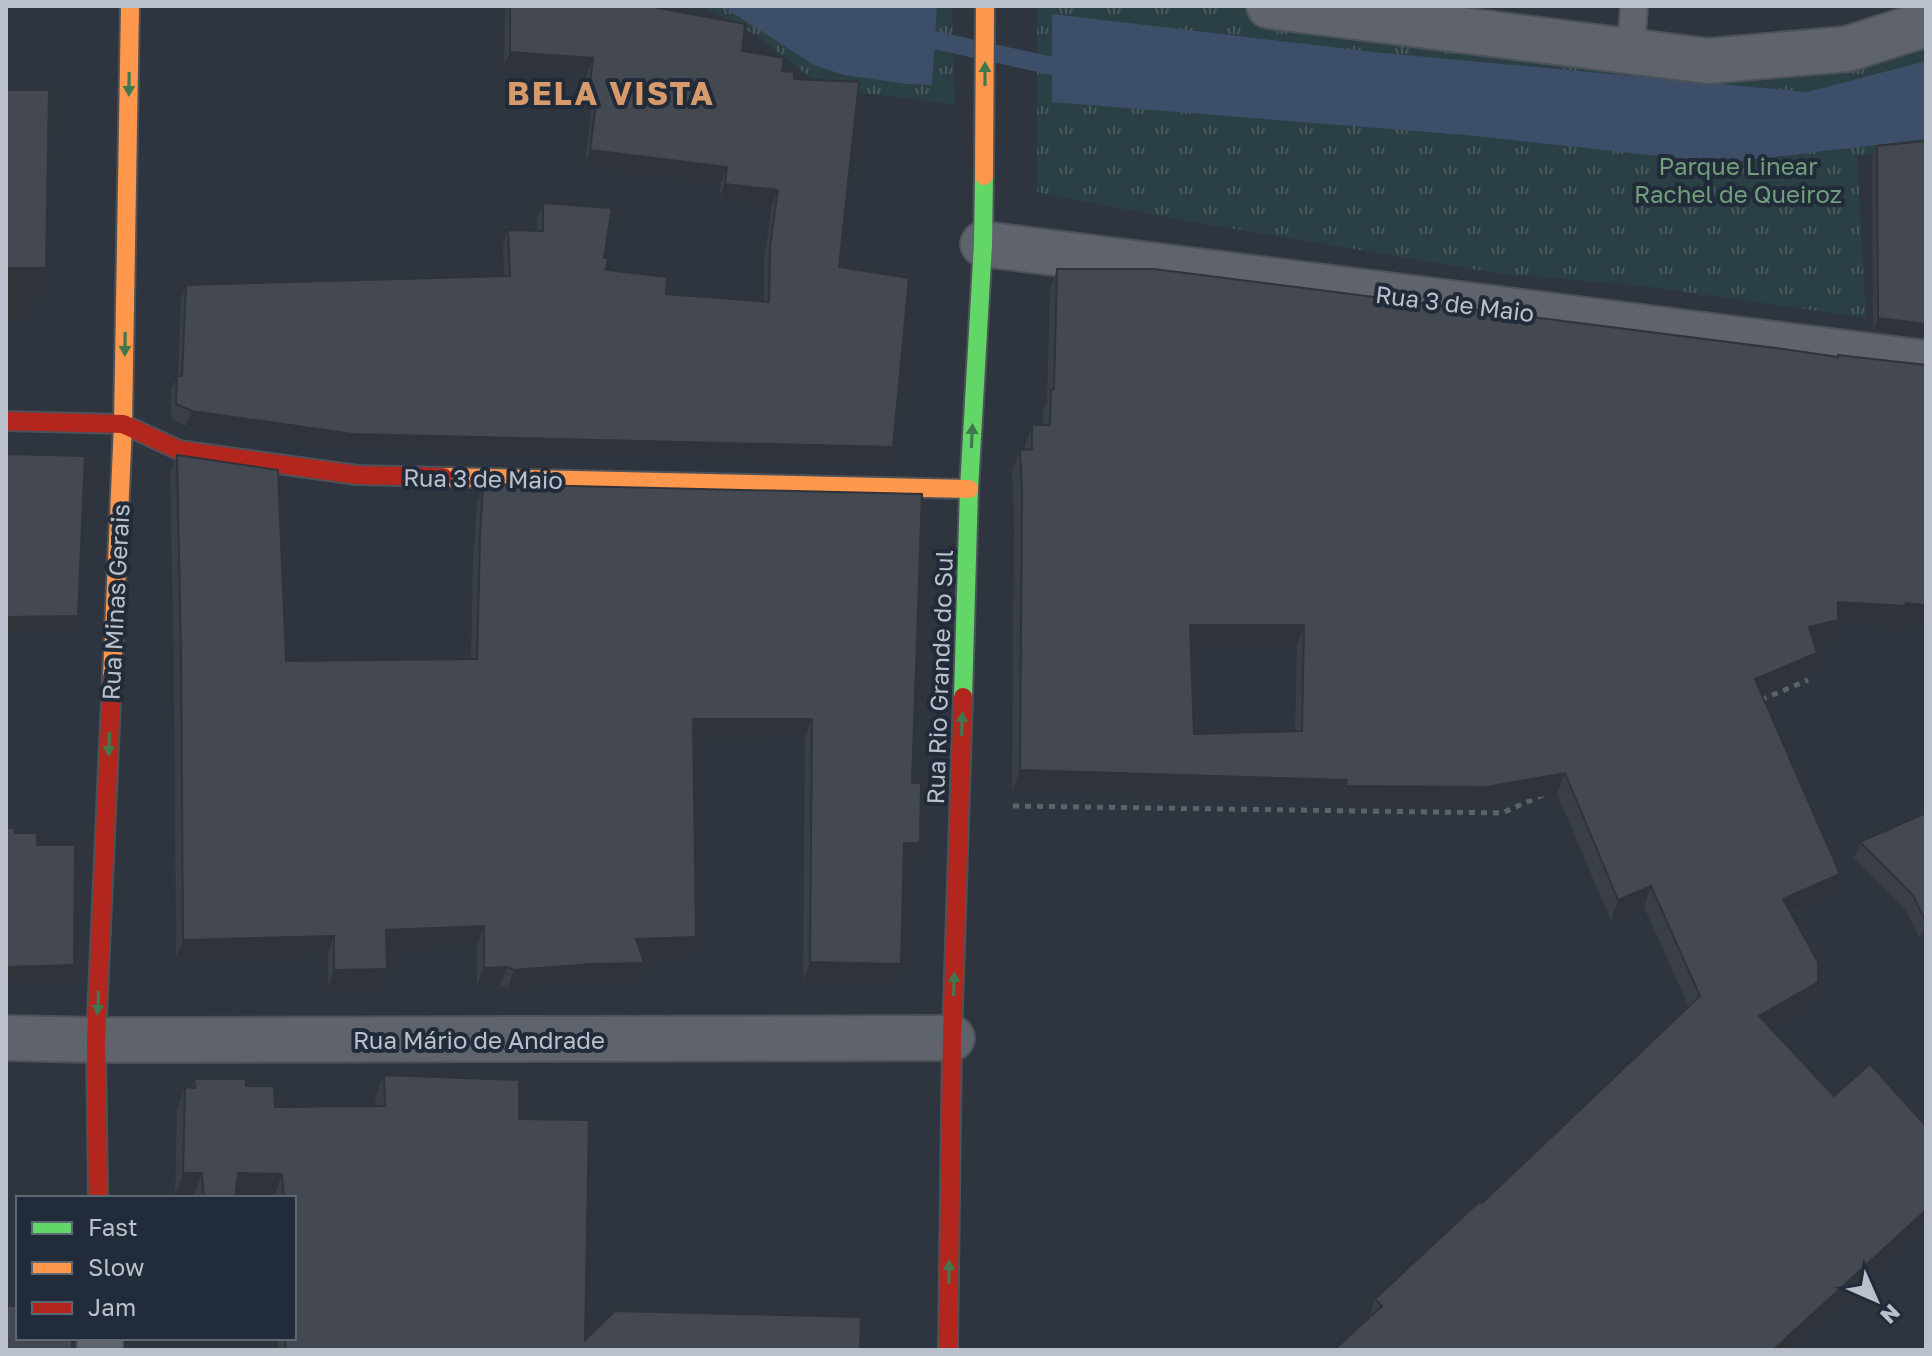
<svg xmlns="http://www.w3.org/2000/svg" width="1932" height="1356" viewBox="0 0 1932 1356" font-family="'Golos Text',sans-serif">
<defs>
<pattern id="park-tufts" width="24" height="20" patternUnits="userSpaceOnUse" patternTransform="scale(2)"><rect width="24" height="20" fill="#2b4044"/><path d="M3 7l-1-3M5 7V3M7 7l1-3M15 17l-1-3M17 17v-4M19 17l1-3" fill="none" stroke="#485a5e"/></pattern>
</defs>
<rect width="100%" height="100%" fill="#2e353e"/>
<g fill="url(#park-tufts)">
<polygon points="703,6 952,6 955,105 892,96 827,90 757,36"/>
<polygon points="1037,6 1269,6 1631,51 1926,21 1926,147 1857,156 1866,318 1644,286 1496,273 1181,220 1037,192"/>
</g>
<g fill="#3d4e69">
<polygon points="722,6 883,6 888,8 937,6 932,85 907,84 844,75 814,65"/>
<polygon points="1052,14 1383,53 1807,92 1926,61 1926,139 1722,163 1466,135 1052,102"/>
</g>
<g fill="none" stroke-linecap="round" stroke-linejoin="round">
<polyline stroke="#3d4e69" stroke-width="18" points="911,35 1057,67 1073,69"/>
<g stroke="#4d5158" stroke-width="30">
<polyline id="lane" points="1631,51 1634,6"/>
</g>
<g stroke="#4d5158" stroke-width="48">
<g id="street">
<polyline points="1269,6 1708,61 1847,49 1926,24"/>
<polyline points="983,244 1926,363"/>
<polyline points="6,1038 96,1040 952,1038"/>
<polyline points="100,1338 100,1350"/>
</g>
</g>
<g stroke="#4d5158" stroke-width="22">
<polyline id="fast" points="963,697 969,489 983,244 984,176"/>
</g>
<g stroke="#4d5158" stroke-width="22">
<g id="slow">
<polyline points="984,176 985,6"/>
<polyline points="443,477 969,489"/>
<polyline points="112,677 123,424 130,6"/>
</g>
</g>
<g stroke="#4d5158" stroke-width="22">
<g id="jam">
<polyline points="6,421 123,424 179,450 357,475 443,477"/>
<polyline points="98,1198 96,1040 112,677"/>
<polyline points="948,1350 952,1038 963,697"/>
</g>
</g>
<g stroke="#5c6267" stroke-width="5" stroke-dasharray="6 6" stroke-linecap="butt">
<polyline points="1761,700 1808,680"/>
<polyline points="1013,806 1502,813 1543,795"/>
</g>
<use href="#lane" stroke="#5f636b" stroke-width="26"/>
<use href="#street" stroke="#5f636b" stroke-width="44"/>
<use href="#fast" stroke="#63d668" stroke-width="18"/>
<use href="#slow" stroke="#ff974d" stroke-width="18"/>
<use href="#jam" stroke="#b3261e" stroke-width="18"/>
</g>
<g fill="#3a3f46" fill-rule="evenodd">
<polygon points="505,6 647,6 742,51 782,71 794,79 839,267 893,447 888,462 348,448 186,426 171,419 171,390 178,376 181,300 186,285 504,276 503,245 508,230 537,231 537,218 543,203 604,258 606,270 666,294 764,302 764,261 772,205 719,198 721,182 585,165 591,110 583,108 587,73 504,67"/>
<polygon points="1877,146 1926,338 1873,331 1872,159"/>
<path d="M 1057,269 L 1899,623 L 1898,627 L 1837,623 L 1831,641 L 1814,644 L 1817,653 L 1810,674 L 1762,693 L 1832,895 L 1791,913 L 1818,982 L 1811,1002 L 1769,1027 L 1926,1224 L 1788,1350 L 1334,1350 L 1368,1319 L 1375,1299 L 1482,1203 L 1689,1007 L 1644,907 L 1611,921 L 1557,794 L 1478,807 L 1338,807 L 1340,800 L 1012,791 L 1014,513 L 1012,471 L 1020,450 L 1025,450 L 1025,446 L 1032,425 L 1043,425 L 1043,410 L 1047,400 L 1050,290 ZM 1191,645 L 1297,645 L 1295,731 L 1194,734 Z"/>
<polygon points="177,455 286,661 471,659 473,557 477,503 483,484 912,783 914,861 904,861 901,964 894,983 803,981 805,737 693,738 689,956 642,957 638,981 583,982 508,988 500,986 477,986 477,945 386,948 380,987 328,988 328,954 176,958 174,672 170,473"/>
<polygon points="1926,813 1926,936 1920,939 1907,912 1854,859 1860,842"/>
<polygon points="384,1075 519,1119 585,1340 860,1350 278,1350 278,1338 294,1338 294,1198 235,1196 235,1198 194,1198 194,1196 175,1196 177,1110 185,1087 191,1087 194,1079 246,1086 275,1107 376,1106 375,1098"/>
</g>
<g fill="#303339">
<polygon points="510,52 593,58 587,73 504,67"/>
<polygon points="589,94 597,95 591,110 583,108"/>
<polygon points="590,150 727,167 721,182 585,165"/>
<polygon points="725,184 778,190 772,205 719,198"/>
<polygon points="6,268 46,268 27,320 6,320"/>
<polygon points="1878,318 1926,324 1926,338 1873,331"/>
<polygon points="192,411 893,447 888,462 348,448 186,426"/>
<polygon points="1838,602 1906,603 1926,605 1926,627 1899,623 1898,627 1837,623 1831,641 1801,647 1809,627"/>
<polygon points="78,616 72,632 6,632 6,617"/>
<polygon points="1190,625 1304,625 1297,645 1182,645"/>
<polygon points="1817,653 1810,674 1748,699 1755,679"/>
<polygon points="693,719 812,719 805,737 686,738"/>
<polygon points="1020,770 1347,780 1340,800 1012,791"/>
<polygon points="1565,773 1557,794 1478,807 1338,807 1346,786"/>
<polygon points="904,843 920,843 914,861 897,861"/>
<polygon points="1840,874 1832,895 1775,919 1783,899"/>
<polygon points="1651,886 1644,907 1611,921 1618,900"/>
<polygon points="1926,922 1926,936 1920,939"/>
<polygon points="484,926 477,945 379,948 386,930"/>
<polygon points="334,936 328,954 176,958 183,940"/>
<polygon points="696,937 689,956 630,958 636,939"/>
<polygon points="810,962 901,964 894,983 803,981"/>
<polygon points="644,963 638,981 583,982 508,988 514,970 590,964"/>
<polygon points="74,965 68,982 6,983 6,967"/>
<polygon points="507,967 500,986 477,986 484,968"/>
<polygon points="387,969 380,987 328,988 334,970"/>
<polygon points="1818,982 1811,1002 1751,1037 1759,1016"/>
<polygon points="183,1173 202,1173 194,1196 175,1196"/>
<polygon points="238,1173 282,1174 274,1197 229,1196"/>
<polygon points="1926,1210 1926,1224 1788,1350 1773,1350"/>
</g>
<g fill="#444951" stroke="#303339" stroke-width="2" fill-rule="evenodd">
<polygon points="510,6 647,6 745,24 742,51 784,58 782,71 794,72 794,79 859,82 839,267 909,278 893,447 353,434 192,411 176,404 177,376 182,376 186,285 510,276 508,230 543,231 543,203 612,208 604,258 608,258 606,270 667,277 666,294 769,302 770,246 778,190 725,184 727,167 590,150 597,95 589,94 593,58 510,52"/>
<polygon points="6,90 49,90 46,268 6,268"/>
<polygon points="1926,141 1926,324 1878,318 1877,146"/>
<path d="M 1057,269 L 1154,269 L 1783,349 L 1838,357 L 1838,355 L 1926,365 L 1926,605 L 1906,603 L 1905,606 L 1838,602 L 1838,620 L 1809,627 L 1817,653 L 1755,679 L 1840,874 L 1783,899 L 1818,962 L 1818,982 L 1759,1016 L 1834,1096 L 1870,1064 L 1926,1126 L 1926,1210 L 1773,1350 L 1334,1350 L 1382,1306 L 1375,1299 L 1480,1201 L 1482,1203 L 1700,996 L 1651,886 L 1618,900 L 1565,773 L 1486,787 L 1346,786 L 1347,780 L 1020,770 L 1022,493 L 1020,450 L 1032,449 L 1032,425 L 1050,425 L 1051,389 L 1054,389 ZM 1190,625 L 1304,625 L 1302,731 L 1194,734 Z"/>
<polygon points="6,454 85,456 78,616 6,617"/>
<polygon points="177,455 278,470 286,661 477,659 480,538 483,484 922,494 912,783 921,783 920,843 904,843 901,964 810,962 812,719 693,719 696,937 636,939 644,963 590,964 514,970 507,967 484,968 484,926 386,930 387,969 334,970 334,936 183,940 181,654"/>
<polygon points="1926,813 1926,922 1913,895 1860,842"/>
<polygon points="6,828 15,828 15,833 37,833 37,845 75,845 74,965 6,967"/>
<polygon points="384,1075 519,1080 519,1119 589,1120 585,1340 615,1311 861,1317 860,1350 285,1350 286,1338 294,1338 294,1198 284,1198 282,1174 238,1173 235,1198 204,1198 202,1173 183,1173 185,1087 195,1088 194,1079 246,1079 246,1086 274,1086 275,1107 385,1106"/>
<polygon points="6,1306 18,1306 18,1338 72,1338 72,1350 6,1350"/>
</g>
<defs><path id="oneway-solid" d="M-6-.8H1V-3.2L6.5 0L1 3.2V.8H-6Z" transform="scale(2)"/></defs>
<g fill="#3f784e">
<use href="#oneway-solid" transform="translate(985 74) rotate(-90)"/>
<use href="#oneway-solid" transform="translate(129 84) rotate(91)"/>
<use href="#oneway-solid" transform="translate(125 344) rotate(91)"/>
<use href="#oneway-solid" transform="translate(972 436) rotate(-87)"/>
<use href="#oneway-solid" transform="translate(962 724) rotate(-88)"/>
<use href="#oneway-solid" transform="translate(109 744) rotate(93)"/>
<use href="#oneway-solid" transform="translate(954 984) rotate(-88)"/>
<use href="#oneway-solid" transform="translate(98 1003) rotate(93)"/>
<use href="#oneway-solid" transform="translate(949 1272) rotate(-89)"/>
</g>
<g text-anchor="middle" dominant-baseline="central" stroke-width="8" stroke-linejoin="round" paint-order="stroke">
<g font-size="24" fill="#719e7b" stroke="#212b39">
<text x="1738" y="165">Parque Linear<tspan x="1738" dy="28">Rachel de Queiroz</tspan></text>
</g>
<g font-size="24" fill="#bac1cd" stroke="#212b39">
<text transform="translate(1455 303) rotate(7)">Rua 3 de Maio</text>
<text transform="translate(483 478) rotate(1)">Rua 3 de Maio</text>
<text transform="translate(115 602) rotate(-87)">Rua Minas Gerais</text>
<text transform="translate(939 677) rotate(-88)">Rua Rio Grande do Sul</text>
<text x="479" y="1039">Rua Mário de Andrade</text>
</g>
<g font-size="32" font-weight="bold" letter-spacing="2" fill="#d79a6b" stroke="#212b39">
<text x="611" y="93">BELA VISTA</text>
</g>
</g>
<rect width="1932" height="1356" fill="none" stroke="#bac1cd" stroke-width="16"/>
<rect x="16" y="1196" width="280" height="144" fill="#212b39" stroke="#5e6774" stroke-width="2"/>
<rect x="32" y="1222" width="40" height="12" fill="#63d668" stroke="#5e6774" stroke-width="2"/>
<text x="88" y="1236" font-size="24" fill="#bac1cd">Fast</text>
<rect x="32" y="1262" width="40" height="12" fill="#ff974d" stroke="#5e6774" stroke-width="2"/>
<text x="88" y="1276" font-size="24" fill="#bac1cd">Slow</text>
<rect x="32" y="1302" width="40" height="12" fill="#b3261e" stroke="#5e6774" stroke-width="2"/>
<text x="88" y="1316" font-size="24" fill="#bac1cd">Jam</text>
<g transform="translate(1876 1300) rotate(135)" stroke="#212b39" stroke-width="6" paint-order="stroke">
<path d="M0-6L14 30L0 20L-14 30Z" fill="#bac1cd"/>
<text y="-12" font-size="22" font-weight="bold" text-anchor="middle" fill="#bac1cd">N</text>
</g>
</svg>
